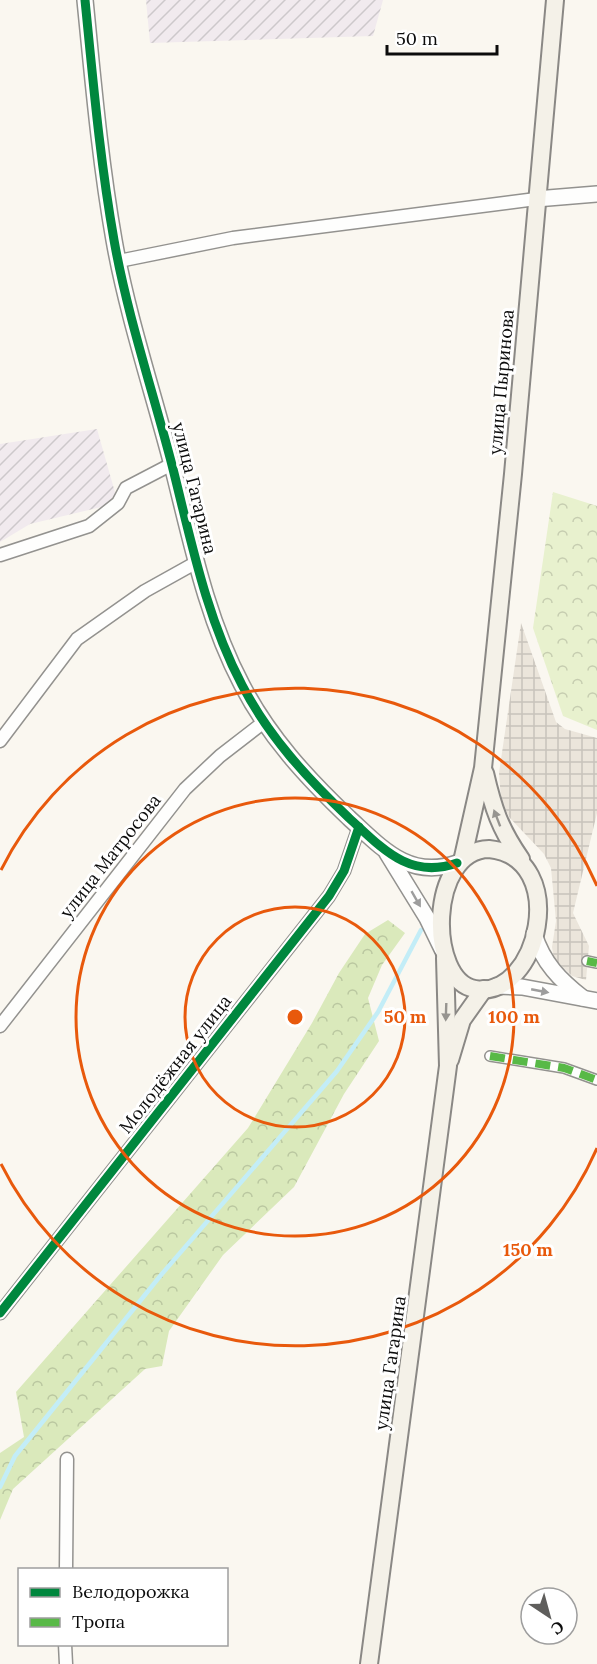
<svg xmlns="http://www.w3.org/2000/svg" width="597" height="1664" viewBox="0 0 597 1664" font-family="Lora,serif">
<defs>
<pattern id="industrial-furrows" width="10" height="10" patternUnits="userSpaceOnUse" patternTransform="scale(1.5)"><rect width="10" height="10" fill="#f1eaee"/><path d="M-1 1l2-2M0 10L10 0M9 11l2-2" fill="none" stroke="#cdc8cb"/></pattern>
<pattern id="forest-crowns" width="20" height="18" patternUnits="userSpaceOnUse" patternTransform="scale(1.5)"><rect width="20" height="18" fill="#dae9bb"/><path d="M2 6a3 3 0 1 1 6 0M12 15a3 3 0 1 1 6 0" fill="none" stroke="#bac7a0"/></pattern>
<pattern id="park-crowns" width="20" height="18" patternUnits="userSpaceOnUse" patternTransform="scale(1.5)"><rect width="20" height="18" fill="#e8f1ce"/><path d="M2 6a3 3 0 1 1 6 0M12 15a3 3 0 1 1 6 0" fill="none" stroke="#c6cdb0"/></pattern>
<pattern id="plaza-grid" width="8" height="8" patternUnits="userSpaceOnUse" patternTransform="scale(1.5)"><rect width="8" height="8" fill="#ebe5db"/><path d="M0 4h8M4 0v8" fill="none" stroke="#c8c3bb"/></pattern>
</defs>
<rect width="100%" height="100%" fill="#faf7f0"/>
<g fill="url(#industrial-furrows)">
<polygon points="146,0 383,0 373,36 150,43"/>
<polygon points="97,429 118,503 30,524 0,542 0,444"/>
</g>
<polygon fill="url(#forest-crowns)" points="388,920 405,933 382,965 368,998 379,1041 344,1094 294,1187 223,1255 169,1331 162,1366 145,1369 13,1489 0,1520 0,1453 24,1437 16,1392 248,1128 312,1023 339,973 365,934"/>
<polygon fill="url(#park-crowns)" points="553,492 597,506 597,730 563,716 533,628"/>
<polygon fill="url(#plaza-grid)" points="521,623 556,722 565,729 597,738 597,813 573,913 589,946 586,980 572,976 554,959 552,947 556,921 551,868 544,854 509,817 501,799 499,773"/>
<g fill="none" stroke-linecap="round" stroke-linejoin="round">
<polyline stroke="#c3edf7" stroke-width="4.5" points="0,1487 15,1456 161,1275 337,1071 378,1012 421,930"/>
<g stroke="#93928f" stroke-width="12">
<g id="pedestrian">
<polyline points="587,961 597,963"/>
<polyline points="490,1056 564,1068 597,1080"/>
</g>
</g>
<g stroke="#93928f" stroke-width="15">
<g id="minor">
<polyline points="119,261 233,238 536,199"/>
<polyline points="0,555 89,526 118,503 126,488 172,464"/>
<polyline points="0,741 77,639 145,591 197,562"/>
<polyline points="0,1026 185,789 220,756 264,722"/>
<polyline points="0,1313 329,896 344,871 359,827"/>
<polyline points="66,1570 67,1459"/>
<polyline points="65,1644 66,1664"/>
</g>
</g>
<g stroke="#93928f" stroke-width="18">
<g id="tertiary">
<path d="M 85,0 C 93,80 100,161 114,240 C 127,314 153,392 172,465 C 191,540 206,617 242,685 C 269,737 307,778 349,818 C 382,848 409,880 457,863"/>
<polyline points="536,199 597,194"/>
<polyline points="387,853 427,918 442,949"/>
<path d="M 534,934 C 543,963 560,980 583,998"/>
<polyline points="497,986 522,987 597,1001"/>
</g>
</g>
<g stroke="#8a8885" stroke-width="20">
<g id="secondary">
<path d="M 485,773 C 493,808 500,829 521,859"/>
<path d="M 489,849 C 571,857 539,1000 475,989 C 427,981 428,850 489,849 Z"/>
<polyline points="463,857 483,768 513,474 555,0"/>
<polyline points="450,1060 462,1020 484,989"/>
<polyline points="369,1664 448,1066 445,958"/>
</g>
</g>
<use href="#pedestrian" stroke="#fefefd" stroke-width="9"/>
<use href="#minor" stroke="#fefefd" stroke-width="12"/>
<use href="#tertiary" stroke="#fefefd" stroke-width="15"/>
<use href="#secondary" stroke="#f4f1e8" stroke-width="16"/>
<g stroke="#58b947" stroke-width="8" stroke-dasharray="15 8" stroke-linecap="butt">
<polyline points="587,961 597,963"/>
<polyline points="490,1056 564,1068 597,1080"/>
</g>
<g stroke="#fff" stroke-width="13">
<g id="cycleway">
<path d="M 85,0 C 93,80 100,161 114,240 C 127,314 153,392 172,465 C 191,540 206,617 242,685 C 269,737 307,778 349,818 C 382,848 409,880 457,863"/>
<polyline points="0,1313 329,896 344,871 359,827"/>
</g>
</g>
<use href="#cycleway" stroke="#00873e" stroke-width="9"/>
</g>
<defs><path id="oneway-solid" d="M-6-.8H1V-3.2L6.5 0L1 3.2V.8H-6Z" transform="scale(1.5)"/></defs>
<g fill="#979590">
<use href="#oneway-solid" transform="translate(497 818) rotate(-111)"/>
<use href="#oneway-solid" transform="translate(446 1012) rotate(92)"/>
</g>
<g fill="#9d9d9d">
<use href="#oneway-solid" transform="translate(416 899) rotate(60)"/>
<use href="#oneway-solid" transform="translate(540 991) rotate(11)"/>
</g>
<g fill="none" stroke="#e8590c" stroke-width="3">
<circle cx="295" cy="1017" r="110"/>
<circle cx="295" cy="1017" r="219"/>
<path d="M597 1148A329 329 0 0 1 1 1164M1 870A329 329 0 0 1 597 886"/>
</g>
<g text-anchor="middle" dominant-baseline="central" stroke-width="6" stroke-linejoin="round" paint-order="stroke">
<g font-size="18" fill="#0c0c0c" stroke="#fff">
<text transform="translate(501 382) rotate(-85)">улица Пыринова</text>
<text transform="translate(195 488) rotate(76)">улица Гагарина</text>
<text transform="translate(110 856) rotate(-52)">улица Матросова</text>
<text transform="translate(175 1064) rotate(-52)">Молодёжная улица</text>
<text transform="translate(390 1363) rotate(-82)">улица Гагарина</text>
</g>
</g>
<circle cx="295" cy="1017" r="9" fill="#e8590c" stroke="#fff" stroke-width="3"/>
<g font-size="18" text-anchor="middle" font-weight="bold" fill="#e8590c" stroke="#fff" stroke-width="6" stroke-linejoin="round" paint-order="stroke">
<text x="405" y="1023">50 m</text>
<text x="514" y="1023">100 m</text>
<text x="528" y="1256">150 m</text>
</g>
<rect x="18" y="1568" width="210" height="78" fill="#ffffff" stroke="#9e9e9e" stroke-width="1.5"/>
<rect x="30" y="1588" width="30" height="9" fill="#00873e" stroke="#9e9e9e" stroke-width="1.5"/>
<text x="72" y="1598" font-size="18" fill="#0c0c0c">Велодорожка</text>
<rect x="30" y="1618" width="30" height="9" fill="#58b947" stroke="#9e9e9e" stroke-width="1.5"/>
<text x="72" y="1628" font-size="18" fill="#0c0c0c">Тропа</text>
<g transform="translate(549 1616) rotate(144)"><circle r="28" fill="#ffffff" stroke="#9e9e9e" stroke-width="1.5"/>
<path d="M0-4.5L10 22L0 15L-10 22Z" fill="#5f5e5c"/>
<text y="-9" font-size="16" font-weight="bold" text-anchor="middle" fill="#0c0c0c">С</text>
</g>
<path d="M387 45v9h110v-9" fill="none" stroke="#0c0c0c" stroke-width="3"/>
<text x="396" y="45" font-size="18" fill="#0c0c0c" stroke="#ffffff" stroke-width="4.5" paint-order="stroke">50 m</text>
</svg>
